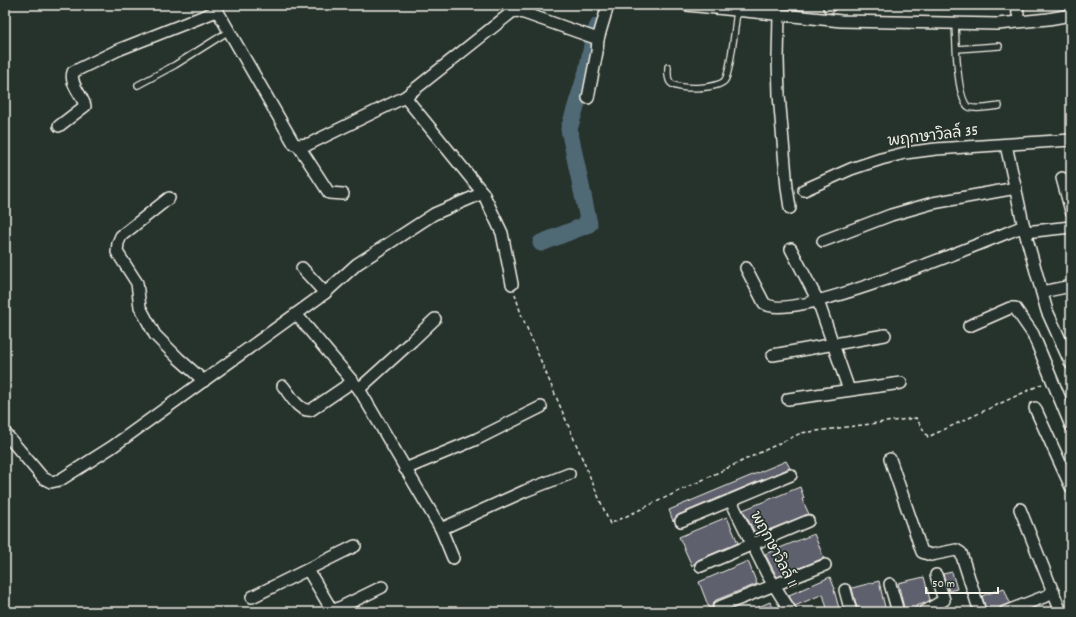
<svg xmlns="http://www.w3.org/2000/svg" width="1076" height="617" viewBox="0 0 1076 617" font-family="Dekko,'Playpen Sans Thai',sans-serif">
<rect width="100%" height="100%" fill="#26332d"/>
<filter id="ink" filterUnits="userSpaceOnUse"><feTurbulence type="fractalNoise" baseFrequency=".025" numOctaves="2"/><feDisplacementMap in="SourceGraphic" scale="8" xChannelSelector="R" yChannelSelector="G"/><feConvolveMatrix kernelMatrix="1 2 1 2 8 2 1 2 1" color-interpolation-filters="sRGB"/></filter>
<g filter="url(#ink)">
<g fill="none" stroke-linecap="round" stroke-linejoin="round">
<polyline stroke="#506974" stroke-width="17" points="541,243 589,224 569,129 587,71 594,35 598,26"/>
</g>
<g fill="#5f606d" stroke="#f4f1e8">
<polygon points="786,461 790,468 678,515 673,521 669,510"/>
<polygon points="800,487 804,498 802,499 809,514 756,535 743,510"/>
<polygon points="727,517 738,543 698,560 692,566 679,537"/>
<polygon points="814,534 824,558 777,577 765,554"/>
<polygon points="748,561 757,584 716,600 713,603 712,607 709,608 699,582"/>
<polygon points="952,572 957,589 949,591 943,574"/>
<polygon points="830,577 835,589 834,590 840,612 828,612 823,594 795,606 789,596 789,595"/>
<polygon points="924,577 930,600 925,603 916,606 917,612 905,612 898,583"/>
<polygon points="879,581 886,612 858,612 852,588"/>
<polygon points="1004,588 1010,603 1000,607 998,612 987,612 982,596"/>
<polygon points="770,602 774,612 747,612"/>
</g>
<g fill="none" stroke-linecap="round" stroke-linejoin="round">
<g stroke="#f4f1e8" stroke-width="8">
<g id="service">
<path d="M 955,23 C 956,38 956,100 969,107 C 975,110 992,107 999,106"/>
<polyline points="957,49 999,46"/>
<path d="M 668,67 C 668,71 667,78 670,82 C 676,91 719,89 725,80 C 731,71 735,25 737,11"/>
<polyline points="138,85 175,65 229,31"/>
</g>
</g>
<g stroke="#f4f1e8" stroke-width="14">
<g id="minor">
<polyline points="214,5 294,144 298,145 309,144 405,97 512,12 517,11 524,13 598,39 597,52 588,98"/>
<polyline points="687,5 841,21 998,24 1048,19 1071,15"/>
<polyline points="1017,5 1018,14"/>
<polyline points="829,7 829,5"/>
<polyline points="779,15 778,59 779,95 787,188 790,208"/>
<polyline points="598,39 608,5"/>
<path d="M 59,126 L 85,106 C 83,96 69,84 73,72 L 118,50 L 217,11"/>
<polyline points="298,145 329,193 343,194"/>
<polyline points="1006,145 1025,232 1047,311 1071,364"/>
<polyline points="1062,178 1071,211"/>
<polyline points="804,190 851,169 881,159 905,153 936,149 1071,140"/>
<polyline points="483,193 502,233 512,284"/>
<polyline points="169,198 121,236 118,243 117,252 137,283 140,307 155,335 178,358 204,381"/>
<polyline points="1025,232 1071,227"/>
<polyline points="823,241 891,215 933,203 1016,188"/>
<polyline points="791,249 818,301 849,390"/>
<polyline points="302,268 325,293"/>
<path d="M 746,268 L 764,303 C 789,325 988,240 1024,226"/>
<polyline points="1042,292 1071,286"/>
<polyline points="296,314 359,389 441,529 453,558"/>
<polyline points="969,326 1010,308 1015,308 1033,334 1071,426"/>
<polyline points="773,355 885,335"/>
<path d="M 283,386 C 290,394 298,412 311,410 L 352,382"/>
<polyline points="359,389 412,341 435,319"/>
<polyline points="788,399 901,383"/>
<polyline points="1035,408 1071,487"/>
<polyline points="5,433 43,478 51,482 60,480 112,447 325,293 357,264 434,214 483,193 405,97"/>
<polyline points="890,459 922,552 931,555 956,550 961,553 980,612"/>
<polyline points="405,469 477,439 541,407"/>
<polyline points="731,501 767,574 791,612"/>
<polyline points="1020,509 1061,612"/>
<polyline points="681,521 791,475"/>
<polyline points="441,529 525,491 569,474"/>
<polyline points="701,566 808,521"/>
<polyline points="308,570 333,612"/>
<polyline points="890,584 898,612"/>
<polyline points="845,590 851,612"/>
<polyline points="252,597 355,546"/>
<polyline points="719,607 825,565"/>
<polyline points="331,612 382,587"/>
<polyline points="924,612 944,600 936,575"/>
<polyline points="1005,612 1054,593"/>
</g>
</g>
<polyline stroke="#f4f1e8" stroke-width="1.5" stroke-dasharray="4 3" stroke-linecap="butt" points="515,294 521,314 610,524 801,433 916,418 928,437 1042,384"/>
<use href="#service" stroke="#26332d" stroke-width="5.5"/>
<use href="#minor" stroke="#26332d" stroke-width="11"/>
</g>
</g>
<g text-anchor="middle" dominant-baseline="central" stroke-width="3.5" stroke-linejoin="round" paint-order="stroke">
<g font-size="15" fill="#f4f1e8" stroke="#26332d">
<text transform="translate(933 137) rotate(-7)">พฤกษาวิลล์ 35</text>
<text transform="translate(773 550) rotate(62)">พฤกษาวิลล์ 11</text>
</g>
</g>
<rect width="1076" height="617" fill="none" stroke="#26332d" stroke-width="20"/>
<rect x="10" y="10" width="1056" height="597" fill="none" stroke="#f4f1e8" stroke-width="1.5" filter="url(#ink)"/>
<path d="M926 587v6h72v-6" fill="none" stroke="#f4f1e8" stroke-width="2"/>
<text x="932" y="587" font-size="12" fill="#f4f1e8" stroke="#26332d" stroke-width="3" paint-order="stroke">50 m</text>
</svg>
